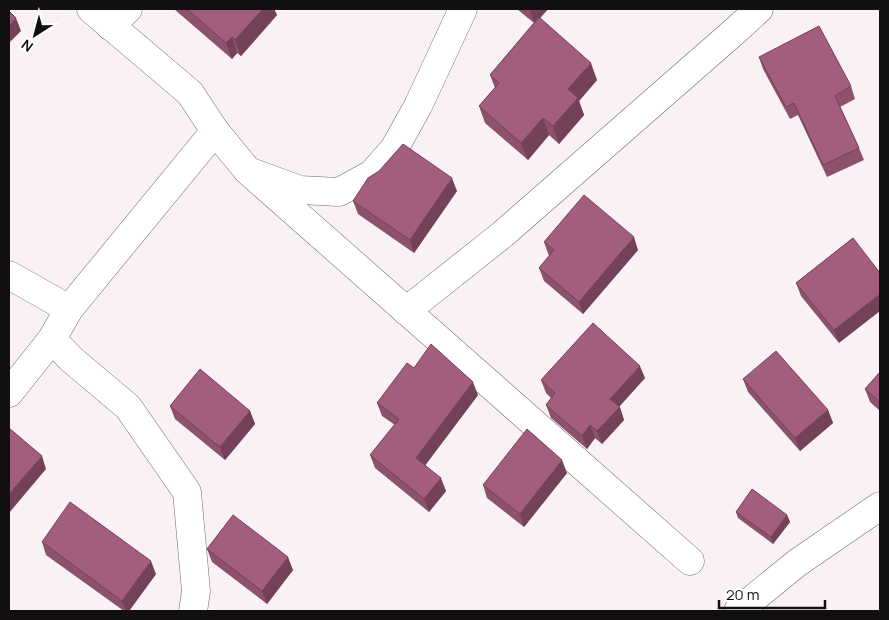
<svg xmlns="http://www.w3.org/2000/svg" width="889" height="620" viewBox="0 0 889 620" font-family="Manrope,sans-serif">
<rect width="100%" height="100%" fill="#f9f1f4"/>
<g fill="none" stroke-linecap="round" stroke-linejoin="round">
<g stroke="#706a6c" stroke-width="29">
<g id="minor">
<polyline points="91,9 190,93 215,131 248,171 300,190 339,192 372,174 394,149 418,106 463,9"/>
<polyline points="110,26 128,9"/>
<polyline points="248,171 690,561"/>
<polyline points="9,275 69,309"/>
<polyline points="406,311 503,234 735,31 759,9"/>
<polyline points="9,393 52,339"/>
<polyline points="193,611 196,591 187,492 128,407 71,359 52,339 69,309 215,131"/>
<polyline points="738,611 797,563 880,506"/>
</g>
</g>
<use href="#minor" stroke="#fff" stroke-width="28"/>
</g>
<g fill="#8d516c">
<polygon points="174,9 274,9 277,15 241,56 237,53 232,59"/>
<polygon points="517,9 548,9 540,18 597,80 579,101 584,115 559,144 549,135 528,160 485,123 479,106 495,88 490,75 534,23"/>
<polygon points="759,57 851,86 855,99 840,107 859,148 864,160 827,177 798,115 790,119 763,69"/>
<polygon points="457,191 414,253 358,214 353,201"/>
<polygon points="853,238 839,343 801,296 796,283"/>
<polygon points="544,242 638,250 583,314 544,281 539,268 549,256"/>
<polygon points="414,368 478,395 425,465 446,491 429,512 375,468 370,455 395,425 382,416 377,403"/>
<polygon points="880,372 880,411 870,402 865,389"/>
<polygon points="645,378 619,407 624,420 602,444 595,438 587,449 551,418 546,405 551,398 546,393 541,380"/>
<polygon points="743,379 828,410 833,423 800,451 748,392"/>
<polygon points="170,406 250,411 255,424 225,460 175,419"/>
<polygon points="567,473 524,527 487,498 483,485"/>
<polygon points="736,512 787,515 790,522 773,544 738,518"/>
<polygon points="42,542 156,574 129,611 124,611 46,555"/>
<polygon points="207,549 293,570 267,604 212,562"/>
</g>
<g fill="#734258">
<polygon points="263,9 274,9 277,15 241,56 235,40"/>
<polygon points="532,9 548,9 535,24 530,11"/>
<polygon points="16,18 21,31 9,43 9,26"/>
<polygon points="232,37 237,53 232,59 226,43"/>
<polygon points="591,63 597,80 579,101 584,115 559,144 553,126 568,89"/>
<polygon points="543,118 549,135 528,160 521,143"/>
<polygon points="452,178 457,191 414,253 410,240"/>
<polygon points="634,237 638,250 583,314 579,302"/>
<polygon points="880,294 880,311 839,343 834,330"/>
<polygon points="640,366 645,378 615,411 610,399"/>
<polygon points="473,382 478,395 421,471 416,458"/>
<polygon points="620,407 624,420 602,444 597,431"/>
<polygon points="828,410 833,423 800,451 795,438"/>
<polygon points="250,411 255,424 225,460 220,447"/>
<polygon points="590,425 595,438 587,449 582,436"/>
<polygon points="42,456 46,469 9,513 9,494"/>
<polygon points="562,460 567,473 524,527 520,514"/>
<polygon points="441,478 446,491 429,512 424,499"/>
<polygon points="787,515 790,522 773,544 771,537"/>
<polygon points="288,557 293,570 267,604 262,591"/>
<polygon points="151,561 156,574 129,611 126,611 122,601"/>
</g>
<g fill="#a45e7d" stroke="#734258">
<polygon points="187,9 263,9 235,40 232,37 226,43"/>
<polygon points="9,11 16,18 9,26"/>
<polygon points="539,17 591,63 568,89 578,98 553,126 543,118 521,143 479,106 499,83 490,75"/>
<polygon points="819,26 851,86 835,96 859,148 823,165 794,103 786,107 759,57"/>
<polygon points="403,144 452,178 410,240 353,201 368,178 379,171"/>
<polygon points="584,195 634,237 579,302 539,268 554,250 544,242"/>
<polygon points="853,238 880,273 880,294 834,330 796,283"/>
<polygon points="593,323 640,366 610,399 620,407 597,431 590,425 582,436 546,405 555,393 541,380"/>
<polygon points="431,344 473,382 416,458 441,478 424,499 370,455 399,419 377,403 407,363 414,368"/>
<polygon points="776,351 828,410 795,438 743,379"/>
<polygon points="200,369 250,411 220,447 170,406"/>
<polygon points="880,372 880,402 865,389"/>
<polygon points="9,428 42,456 9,494"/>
<polygon points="527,429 562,460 520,514 483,485"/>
<polygon points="752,489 787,515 771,537 736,512"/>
<polygon points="70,502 151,561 122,601 42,542"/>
<polygon points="233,515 288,557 262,591 207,549"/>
</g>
<rect width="889" height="620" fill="none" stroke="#110f10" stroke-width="20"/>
<g transform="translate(35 35) rotate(216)" stroke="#ffffff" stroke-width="4" paint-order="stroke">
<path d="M0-4L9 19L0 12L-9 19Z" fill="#110f10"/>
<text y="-8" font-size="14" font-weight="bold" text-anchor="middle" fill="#110f10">N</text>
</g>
<path d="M719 600v8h106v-8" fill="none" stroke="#110f10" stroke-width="2.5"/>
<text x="726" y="600" font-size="15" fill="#110f10" stroke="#ffffff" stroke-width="4" paint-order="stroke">20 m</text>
</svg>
